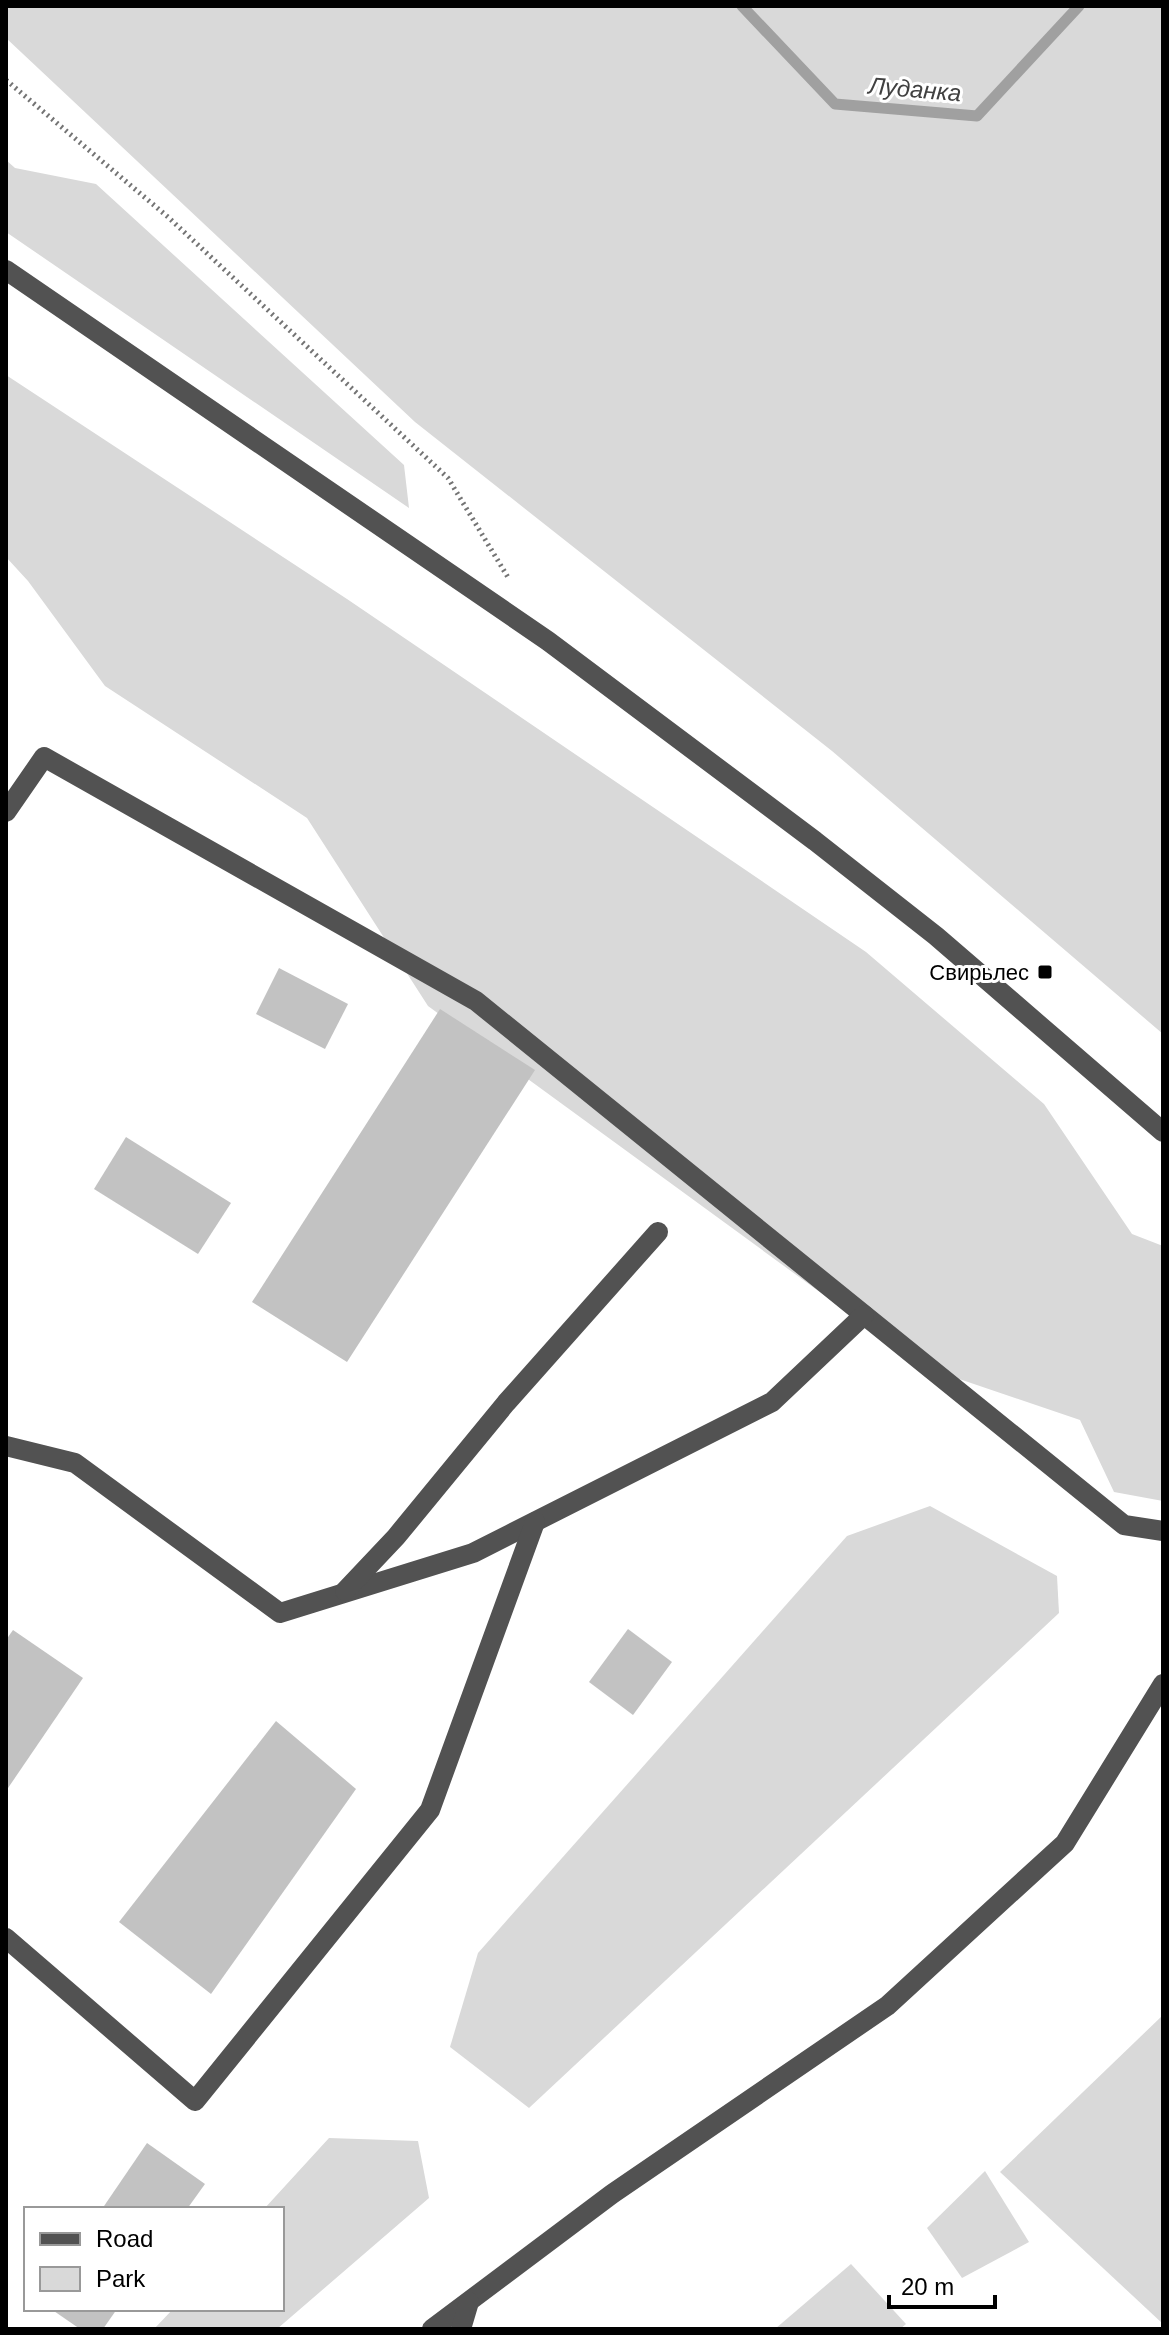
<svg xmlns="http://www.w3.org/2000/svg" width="1169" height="2335" viewBox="0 0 1169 2335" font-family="Arial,sans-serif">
<rect width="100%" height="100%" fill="#fff"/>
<g fill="#d9d9d9">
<polygon points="6,6 1163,6 1163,1034 832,751 415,422 6,38"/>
<polygon points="6,160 15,168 96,184 404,465 409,508 6,232"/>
<polygon points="6,375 347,599 866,952 1044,1104 1132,1234 1163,1246 1163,1501 1114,1492 1080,1420 921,1366 428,1006 307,818 105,686 28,581 6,557"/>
<polygon points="930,1506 1057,1576 1059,1613 529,2108 450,2047 478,1953 847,1536"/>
<polygon points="1163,2015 1163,2324 1000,2172"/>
<polygon points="329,2138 418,2141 429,2198 277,2329 154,2329 173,2309 282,2309 282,2209 264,2209"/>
<polygon points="985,2171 1029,2242 962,2278 927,2228"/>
<polygon points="851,2264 906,2324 900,2329 775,2329"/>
</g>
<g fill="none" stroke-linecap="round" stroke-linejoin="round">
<polyline stroke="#a0a0a0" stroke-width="11" points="742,6 835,104 977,116 1079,6"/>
</g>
<g fill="#c2c2c2">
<polygon points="279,968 348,1004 325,1049 256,1014"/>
<polygon points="440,1009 535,1070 347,1362 252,1302"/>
<polygon points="126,1137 231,1203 198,1254 94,1189"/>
<polygon points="628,1629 672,1662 633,1715 589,1682"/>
<polygon points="13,1630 83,1678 6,1791 6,1640"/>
<polygon points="276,1721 356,1789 211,1994 119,1922"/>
<polygon points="147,2143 205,2184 187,2209 102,2209"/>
<polygon points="51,2309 117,2309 103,2329 80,2329"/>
</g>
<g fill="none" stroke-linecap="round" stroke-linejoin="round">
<polyline stroke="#747474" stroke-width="5" stroke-dasharray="2 4" stroke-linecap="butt" points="6,80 168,217 448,478 509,579"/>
<g stroke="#525252" stroke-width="20">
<polyline points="6,270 548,641 815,841 936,936 1163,1132"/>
<polyline points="6,812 44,757 476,1001 1124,1525 1163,1531"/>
<polyline points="6,1446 75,1463 280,1613 473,1553 772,1402 864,1315"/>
<polyline points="345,1591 396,1537 506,1403 658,1232"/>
<polyline points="6,1938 195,2101 430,1810 535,1522"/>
<polyline points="432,2329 612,2194 887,2006 1065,1843 1163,1684"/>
<polyline points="461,2329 469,2302"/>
</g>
</g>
<rect fill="#000" stroke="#fff" stroke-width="3" x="1037" y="964" width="16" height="16" rx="4"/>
<g text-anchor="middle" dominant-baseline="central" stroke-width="6" stroke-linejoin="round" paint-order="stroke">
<g font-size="22" fill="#000" stroke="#fff" text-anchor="end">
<text x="1029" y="972">Свирьлес</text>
</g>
<g font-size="24" font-style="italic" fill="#414141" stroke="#fff">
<text transform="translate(915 89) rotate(5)">Луданка</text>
</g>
</g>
<rect width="1169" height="2335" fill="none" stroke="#000000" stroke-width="16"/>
<rect x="24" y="2207" width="260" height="104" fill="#ffffff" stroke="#999999" stroke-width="2"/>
<rect x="40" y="2233" width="40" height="12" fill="#525252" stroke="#999999" stroke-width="2"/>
<text x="96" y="2247" font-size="24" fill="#000000">Road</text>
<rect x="40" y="2267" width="40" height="24" fill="#d9d9d9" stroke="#999999" stroke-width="2"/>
<text x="96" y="2287" font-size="24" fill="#000000">Park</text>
<path d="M889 2295v12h106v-12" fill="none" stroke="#000000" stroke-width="4"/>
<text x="901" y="2295" font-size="24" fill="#000000" stroke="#ffffff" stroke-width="6" paint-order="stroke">20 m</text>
</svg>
